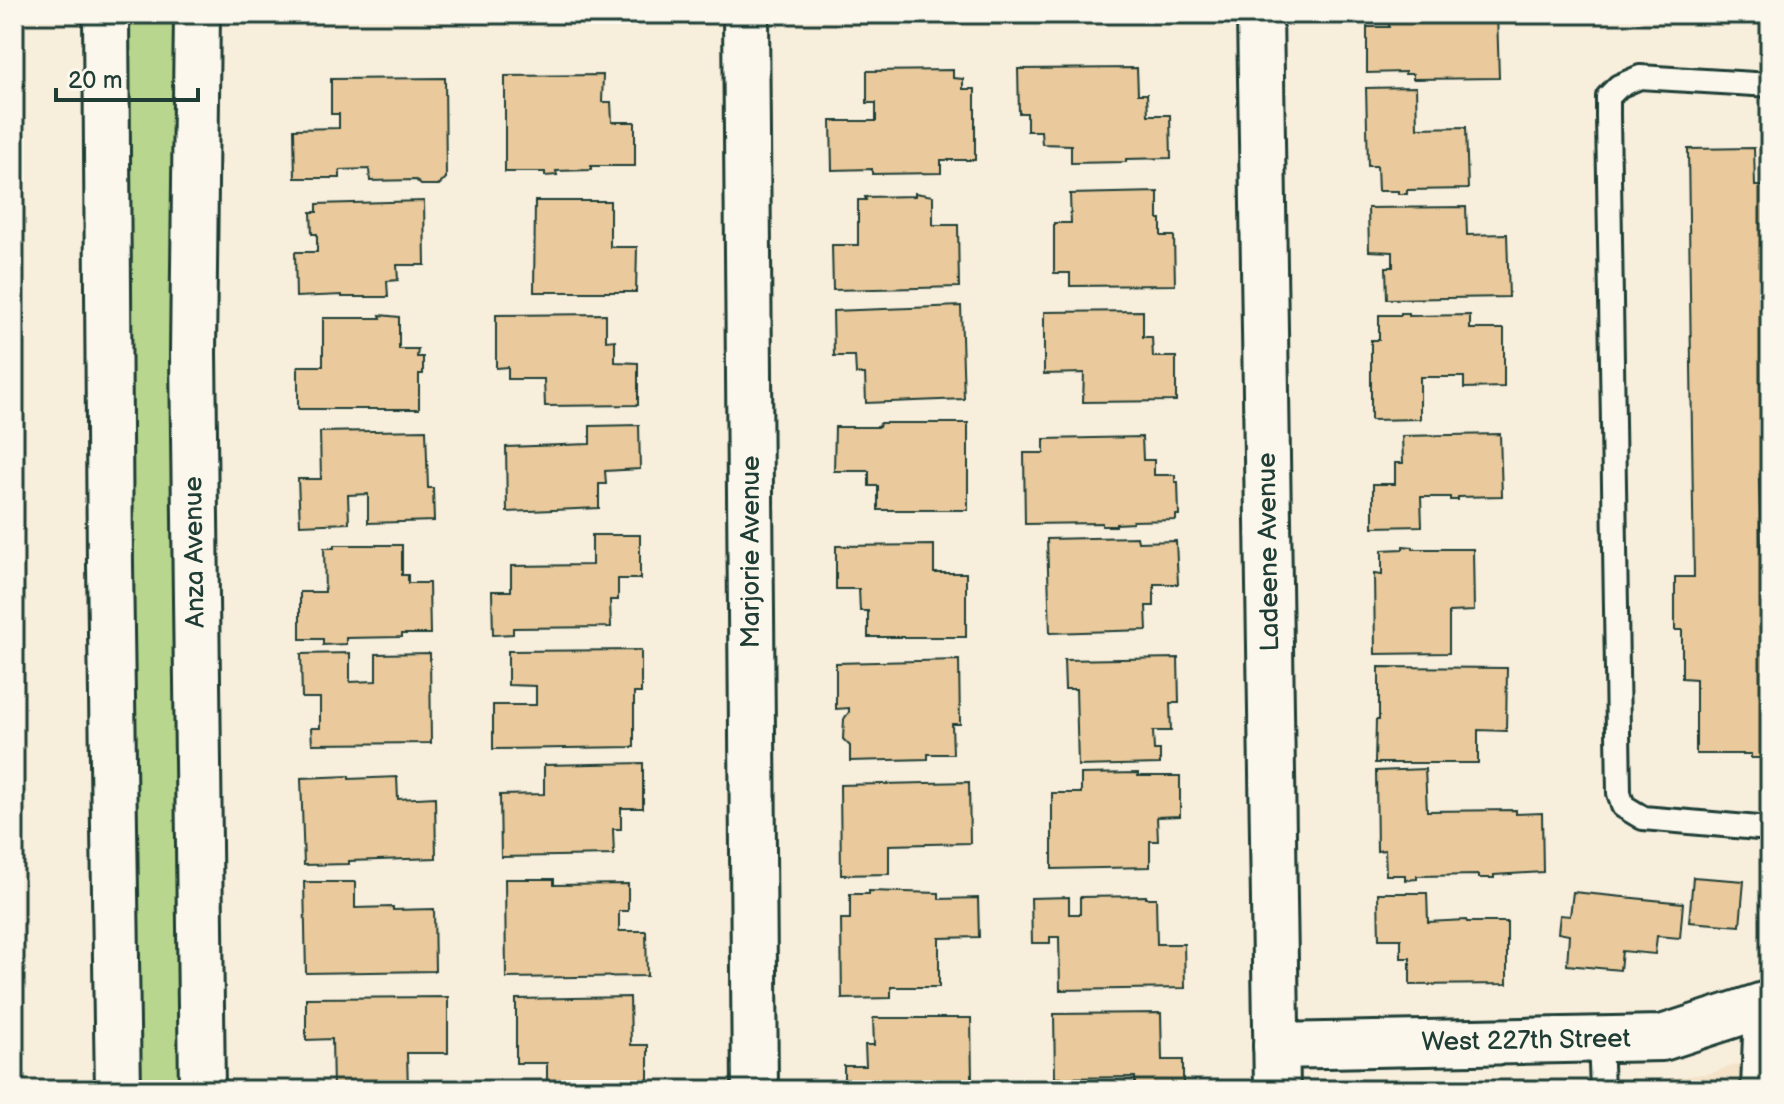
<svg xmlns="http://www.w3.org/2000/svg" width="1784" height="1104" viewBox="0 0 1784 1104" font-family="'Balsamiq Sans',sans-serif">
<rect width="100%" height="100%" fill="#f8eedc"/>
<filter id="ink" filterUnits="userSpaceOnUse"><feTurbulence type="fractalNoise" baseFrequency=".0125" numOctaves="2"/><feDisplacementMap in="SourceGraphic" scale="16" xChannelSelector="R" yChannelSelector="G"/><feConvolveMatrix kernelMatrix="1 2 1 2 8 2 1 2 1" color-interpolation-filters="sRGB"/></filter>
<g filter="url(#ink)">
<polygon fill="#f4e3c9" points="1770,1053 1770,1090 1585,1090 1711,1073"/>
<polygon fill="#b9d68e" stroke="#6c8a61" stroke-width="2" points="106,14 197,14 207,1090 121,1090"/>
<g fill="#eaca9c" stroke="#1f3d34" stroke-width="2">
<polygon points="1389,14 1497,14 1499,78 1413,79 1413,74 1405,74 1405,72 1367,73 1367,27 1389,27"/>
<polygon points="1137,68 1138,94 1147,94 1148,115 1170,115 1171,158 1126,159 1126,162 1071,163 1071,145 1042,144 1041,131 1027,131 1027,113 1019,113 1018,69"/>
<polygon points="953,70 953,78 963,79 963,89 975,89 975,160 941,160 941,173 872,174 872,169 832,170 831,121 876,121 876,103 867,103 867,71"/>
<polygon points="603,75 602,102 611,102 612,122 635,122 635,166 591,166 591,170 556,171 557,175 545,176 545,172 505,172 505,76"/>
<polygon points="445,78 446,178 439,185 421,185 416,180 370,181 369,169 340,170 340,178 295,178 294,129 339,128 339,114 331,114 331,79"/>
<polygon points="1416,87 1417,128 1466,127 1468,189 1407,190 1407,194 1398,194 1398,191 1378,191 1377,166 1368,166 1366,88"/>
<polygon points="1754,148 1755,186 1770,186 1770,478 1759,479 1761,552 1770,552 1770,627 1764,627 1766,714 1770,713 1770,751 1764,751 1764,758 1751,758 1751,754 1696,754 1696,679 1682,678 1682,630 1675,630 1675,577 1694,577 1688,149"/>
<polygon points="1158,192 1158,219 1161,219 1161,236 1174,236 1175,285 1070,286 1070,273 1054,273 1054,223 1071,223 1070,194"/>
<polygon points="915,193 933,196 933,225 958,225 959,287 833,290 832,245 858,245 858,200 866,200 865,197 915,196"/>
<polygon points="424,201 425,265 397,265 398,280 387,281 388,297 342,297 342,295 296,297 295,252 317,252 317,234 312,234 311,212 317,212 317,204"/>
<polygon points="535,201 610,201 610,247 637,247 636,292 534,292"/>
<polygon points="1466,207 1467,235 1507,234 1509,297 1387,299 1386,267 1393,267 1393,252 1369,251 1368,208"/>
<polygon points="961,306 964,399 866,403 865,374 856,374 855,356 834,356 833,311"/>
<polygon points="1143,311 1143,337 1152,337 1153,357 1176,357 1176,401 1083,402 1084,373 1044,374 1044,312"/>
<polygon points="1401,313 1409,313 1409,316 1470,315 1470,329 1504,329 1504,387 1464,388 1464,377 1420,377 1420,419 1371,420 1371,340 1379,340 1379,315 1401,315"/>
<polygon points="606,314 606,341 615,340 615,362 638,363 638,405 545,406 544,379 508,379 508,367 496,368 496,315"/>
<polygon points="380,315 399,317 399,349 418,349 417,357 423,357 423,374 419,374 419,409 298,409 298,366 323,366 323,318 381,318"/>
<polygon points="880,423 968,423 968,510 878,510 878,486 869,486 869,471 834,471 835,427 879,427"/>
<polygon points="639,425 640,469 605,471 606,484 599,484 599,508 507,512 506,447 590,444 590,426"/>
<polygon points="426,430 428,488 433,488 434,521 368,523 368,494 348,495 349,523 300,525 298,479 321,479 320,432"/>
<polygon points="1500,434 1502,496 1458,497 1458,500 1450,500 1450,497 1421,497 1422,526 1373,527 1373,484 1395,484 1395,463 1403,463 1402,436"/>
<polygon points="1142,437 1143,460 1154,460 1154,475 1175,475 1175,482 1178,482 1179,515 1176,515 1176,520 1133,521 1133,523 1116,524 1116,526 1102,526 1102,523 1025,524 1024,453 1044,453 1044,439"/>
<polygon points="592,535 640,535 640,579 618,579 618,600 610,600 611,627 513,628 513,634 493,635 492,591 511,591 511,566 592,565"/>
<polygon points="1137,537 1138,542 1176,541 1178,584 1154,584 1154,606 1146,606 1147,630 1050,633 1047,539"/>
<polygon points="334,545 402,545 402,575 408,575 408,583 429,583 430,634 402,634 402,637 346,638 346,644 323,645 323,639 300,639 300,592 325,592 324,548 334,548"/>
<polygon points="934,545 934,573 966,573 966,637 868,637 868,611 860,611 859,589 836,589 836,546"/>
<polygon points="1403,546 1413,547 1413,549 1473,549 1474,611 1449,612 1449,653 1375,654 1374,574 1382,575 1382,550 1403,549"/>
<polygon points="641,650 641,693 634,693 634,747 493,749 493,705 536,705 536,686 508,685 508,651"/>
<polygon points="350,653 350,682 376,681 376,654 430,653 431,743 312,744 311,728 320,728 320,698 302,698 301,654"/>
<polygon points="1178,658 1179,703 1170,703 1171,731 1153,731 1154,750 1160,750 1160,764 1078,766 1076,689 1065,689 1064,660"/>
<polygon points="959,660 960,724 952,724 953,754 928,754 928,759 850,761 850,746 843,739 844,719 849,712 849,708 836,709 836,663"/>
<polygon points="1379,667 1507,668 1506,731 1478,730 1478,763 1375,763 1376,720 1379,720"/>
<polygon points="643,763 643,808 621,808 621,829 613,829 614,855 501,857 500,795 544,794 544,765"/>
<polygon points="1425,769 1427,811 1516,810 1516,814 1542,813 1543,872 1494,875 1494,878 1479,878 1479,875 1417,876 1417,879 1405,880 1405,875 1386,875 1385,850 1377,851 1376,771"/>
<polygon points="1138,773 1138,776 1180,776 1180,816 1157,817 1158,841 1150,841 1150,867 1052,869 1052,793 1081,793 1081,774"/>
<polygon points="349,776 349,779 397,777 398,799 435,797 436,858 349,861 349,864 304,865 301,778"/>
<polygon points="969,782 970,843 889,845 889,874 841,875 840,785"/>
<polygon points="1693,877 1744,881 1740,926 1689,922"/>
<polygon points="505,879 554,879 554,885 628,884 628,911 619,911 619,931 646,931 647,976 506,978"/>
<polygon points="304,882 355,882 355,908 393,907 393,910 434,909 435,971 306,973"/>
<polygon points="869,891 939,893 939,899 978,898 979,937 939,938 939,987 891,987 891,998 842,999 841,919 850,919 850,894 869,894"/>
<polygon points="1573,892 1683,903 1680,938 1657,936 1655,954 1622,951 1620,970 1567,965 1569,935 1558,933 1560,915 1570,916"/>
<polygon points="1378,893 1427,893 1428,922 1466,920 1467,922 1507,922 1507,984 1410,985 1410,958 1401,958 1401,939 1379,939"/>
<polygon points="1146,896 1146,898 1156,898 1157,944 1184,944 1185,988 1060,990 1059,937 1050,937 1050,943 1032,943 1031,898 1069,897 1069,914 1080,914 1080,897"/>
<polygon points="448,997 448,1053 407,1053 408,1090 333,1090 332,1039 306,1040 306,998"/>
<polygon points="630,997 631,1045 648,1045 648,1090 565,1090 565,1084 547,1084 547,1063 516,1063 516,999"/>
<polygon points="1161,1013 1162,1060 1183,1060 1183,1090 1135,1090 1135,1077 1055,1078 1054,1014"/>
<polygon points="873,1018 971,1018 972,1080 944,1080 944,1090 844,1090 844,1066 866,1066 865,1045 874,1045"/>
</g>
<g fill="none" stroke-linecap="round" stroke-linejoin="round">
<g stroke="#1f3d34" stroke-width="28">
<g id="service">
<polyline points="1770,85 1640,77 1619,86 1608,97 1608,116 1619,793 1623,806 1643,818 1770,829"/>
<polyline points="1600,1039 1602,1090"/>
<polyline points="1753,1090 1756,1008"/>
</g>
</g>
<g stroke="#1f3d34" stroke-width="50">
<g id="minor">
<polyline points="746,14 755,1090"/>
<polyline points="1260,14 1277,1090"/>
<polyline points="1276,1046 1662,1038 1770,1003"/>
</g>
</g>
<g stroke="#1f3d34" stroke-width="50">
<g id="secondary">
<polyline points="106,14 110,565 118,1090"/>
<polyline points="197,14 193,353 202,1090"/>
</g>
</g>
<use href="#service" stroke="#fbf7ec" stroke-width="22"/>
<use href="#minor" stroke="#fbf7ec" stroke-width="44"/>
<use href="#secondary" stroke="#fbf7ec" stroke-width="44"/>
</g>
</g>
<g text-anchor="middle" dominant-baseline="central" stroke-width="6" stroke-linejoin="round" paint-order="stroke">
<g font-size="26" fill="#1f3d34" stroke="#fbf7ec">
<text transform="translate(195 552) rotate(-91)">Anza Avenue</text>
<text transform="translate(751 552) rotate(-90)">Marjorie Avenue</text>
<text transform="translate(1269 552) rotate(-91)">Ladeene Avenue</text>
<text transform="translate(1526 1041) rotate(-1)">West 227th Street</text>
</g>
</g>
<rect width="1784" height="1104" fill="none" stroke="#fbf7ec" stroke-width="48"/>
<rect x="24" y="24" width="1736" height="1056" fill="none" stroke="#1f3d34" stroke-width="3" filter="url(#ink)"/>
<path d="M56 88v12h142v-12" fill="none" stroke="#1f3d34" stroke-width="4"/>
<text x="68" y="88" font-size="24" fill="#1f3d34" stroke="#fbf7ec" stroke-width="6" paint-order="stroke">20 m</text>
</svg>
